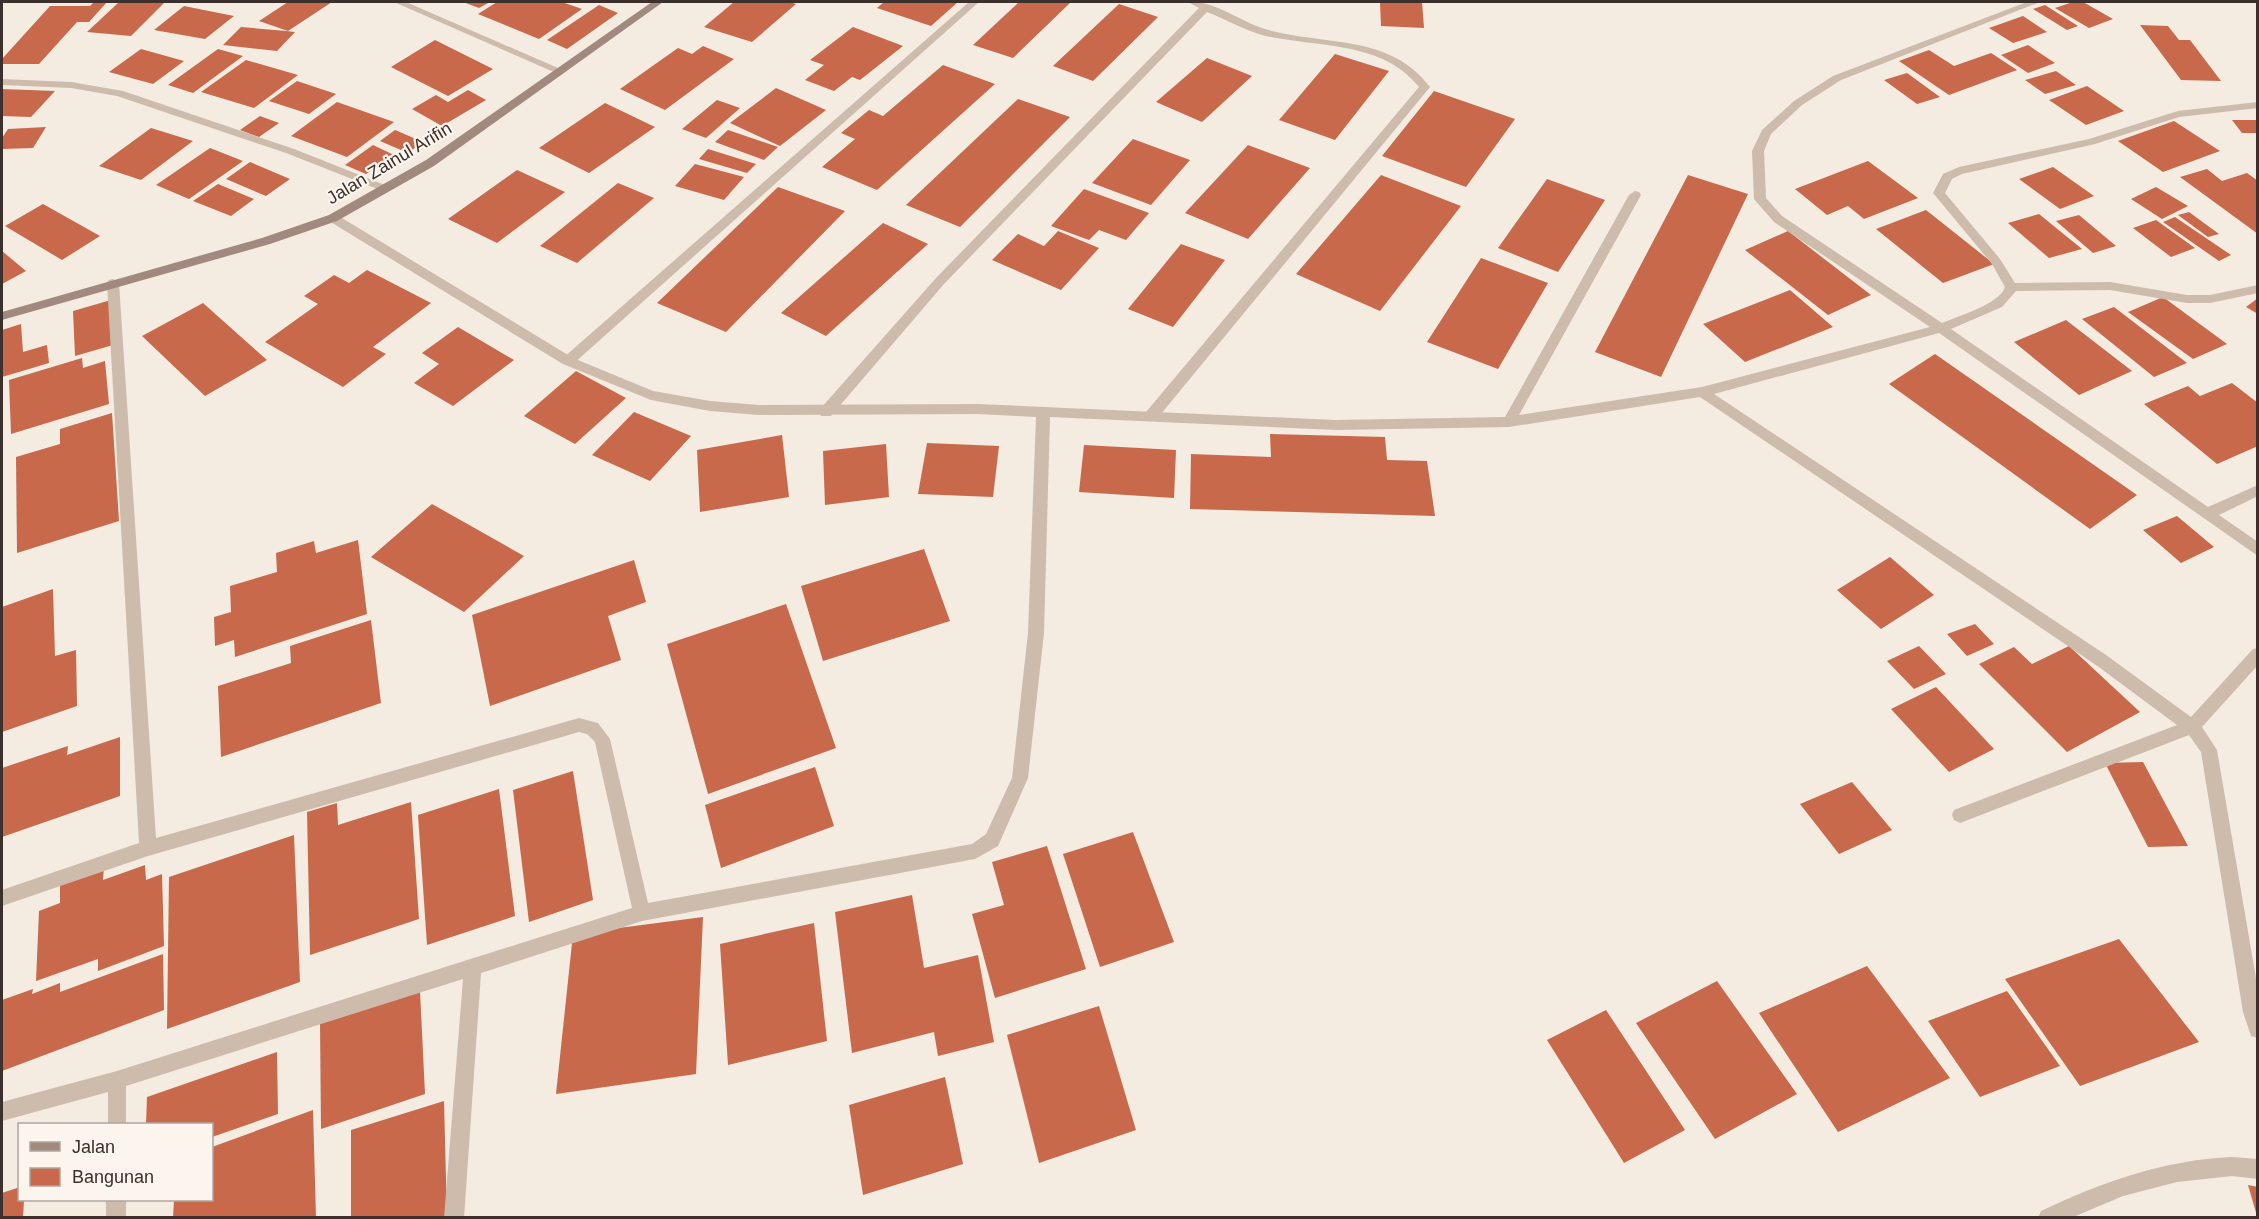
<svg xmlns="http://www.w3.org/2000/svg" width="2259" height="1219" viewBox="0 0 2259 1219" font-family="Arial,sans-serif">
<rect width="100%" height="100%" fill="#f4ebe1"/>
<g fill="#c8694b">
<polygon points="94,2 107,2 89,22 77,22 39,64 2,64 2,59 50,6 90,6"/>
<polygon points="119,2 165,2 131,36 87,32"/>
<polygon points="288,2 332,2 288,31 259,21"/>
<polygon points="463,2 490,2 479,8"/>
<polygon points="497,2 562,2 582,9 539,39 478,14"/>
<polygon points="734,2 789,2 796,4 752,42 704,27"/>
<polygon points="884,2 958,2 931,26 877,8"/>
<polygon points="1019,2 1071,2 1013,58 973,45"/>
<polygon points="1380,2 1422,2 1424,28 1381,26"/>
<polygon points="2073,2 2083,2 2113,19 2089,28 2055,8"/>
<polygon points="1119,4 1158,17 1093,81 1053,66"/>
<polygon points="599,5 618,13 567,49 547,40"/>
<polygon points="2045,5 2078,26 2067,30 2033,9"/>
<polygon points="184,6 234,16 205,39 154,30"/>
<polygon points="2023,16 2047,32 2013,43 1989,28"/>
<polygon points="2140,25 2168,26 2179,40 2190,40 2221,81 2181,80"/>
<polygon points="241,27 286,31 295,32 277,51 223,45"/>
<polygon points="853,27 903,46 860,80 852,77 834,91 805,80 824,65 810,60"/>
<polygon points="435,40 493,69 448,96 391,67"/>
<polygon points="2028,45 2055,63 2028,73 2001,55"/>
<polygon points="703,46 734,59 665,110 620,89 678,48 692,54"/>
<polygon points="141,49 184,61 153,84 109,72"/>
<polygon points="218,49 243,56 193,93 168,85"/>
<polygon points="1929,50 1954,66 1991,53 2017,70 1949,95 1899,61"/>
<polygon points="1335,54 1389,71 1335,140 1279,120"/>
<polygon points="1207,58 1252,76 1202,122 1156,102"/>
<polygon points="246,60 298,75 254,108 201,92"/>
<polygon points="943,65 995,84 877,190 822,167 855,139 841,133 869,110 883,116"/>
<polygon points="2056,71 2076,85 2045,94 2025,80"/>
<polygon points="1907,73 1940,97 1917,104 1884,80"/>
<polygon points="297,81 336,94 309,114 269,101"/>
<polygon points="2087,86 2124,111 2086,125 2049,100"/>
<polygon points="776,88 826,110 780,146 730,123"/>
<polygon points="2,89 55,91 31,117 2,116"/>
<polygon points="468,90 486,100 442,126 412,109 436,95 448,102"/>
<polygon points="1434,91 1515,119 1466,187 1382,156"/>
<polygon points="1018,99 1070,117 960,227 906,205"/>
<polygon points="717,100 740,108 706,138 682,129"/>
<polygon points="337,102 394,122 347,157 291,136"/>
<polygon points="605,103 655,127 589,173 539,148"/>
<polygon points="260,116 279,123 259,137 240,130"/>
<polygon points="2232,120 2258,120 2258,133 2242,133"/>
<polygon points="2174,121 2220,151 2163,172 2118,141"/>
<polygon points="46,127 33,148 2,149 2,138 8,129"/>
<polygon points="151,128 193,141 141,180 99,166"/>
<polygon points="395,130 423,142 408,153 380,141"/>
<polygon points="728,130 778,147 764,160 715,142"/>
<polygon points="1133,139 1190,160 1151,205 1092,183"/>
<polygon points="373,145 394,155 366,174 345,165"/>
<polygon points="1248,145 1310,168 1248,239 1185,213"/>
<polygon points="210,148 243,161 189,199 156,185"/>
<polygon points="708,149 756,164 747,173 699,159"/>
<polygon points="1868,161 1918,198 1864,219 1848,206 1827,215 1795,189"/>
<polygon points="250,162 290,179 266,196 226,179"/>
<polygon points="695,164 744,177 724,200 675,186"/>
<polygon points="2053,167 2094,196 2060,209 2019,179"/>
<polygon points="2207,169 2222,181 2247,173 2258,181 2258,234 2180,177"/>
<polygon points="517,170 565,192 497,243 448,219"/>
<polygon points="1381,175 1461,206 1380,311 1296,274"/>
<polygon points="1688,175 1748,194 1661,377 1595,352"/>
<polygon points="1547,179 1605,200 1558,272 1498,248"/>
<polygon points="618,183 654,198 577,263 540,246"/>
<polygon points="218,184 254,199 231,216 193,201"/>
<polygon points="778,187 845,211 726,332 657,303"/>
<polygon points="2156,187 2188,206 2162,219 2131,199"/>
<polygon points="1084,189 1149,213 1126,240 1099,230 1089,240 1051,226"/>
<polygon points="43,204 100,236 62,260 5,226"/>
<polygon points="1926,210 1994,264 1943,283 1876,229"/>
<polygon points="2189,212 2219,234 2208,237 2178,215"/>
<polygon points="2039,214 2082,249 2049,258 2008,223"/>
<polygon points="2079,215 2116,246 2093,253 2056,221"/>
<polygon points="2175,217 2231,255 2219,261 2163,222"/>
<polygon points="2156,220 2195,248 2171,257 2133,228"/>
<polygon points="883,223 928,244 826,336 781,313"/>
<polygon points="1058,231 1099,248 1061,290 992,260 1018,234 1044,246"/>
<polygon points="1788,231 1871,295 1828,315 1745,250"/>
<polygon points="1181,244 1225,260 1173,327 1128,309"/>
<polygon points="2,251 26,271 2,284"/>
<polygon points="1481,258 1548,283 1498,369 1427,342"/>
<polygon points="367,270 431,303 373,347 386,354 343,387 265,342 318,304 304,296 334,275 349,283"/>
<polygon points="1790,290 1833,327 1745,362 1703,324"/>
<polygon points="2163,297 2227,344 2193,359 2128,312"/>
<polygon points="2258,298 2258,314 2246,307"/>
<polygon points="111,300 113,345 75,356 73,311"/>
<polygon points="203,303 267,360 205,396 142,336"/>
<polygon points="2114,307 2187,363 2154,377 2082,319"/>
<polygon points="2066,320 2132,371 2079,395 2014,342"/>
<polygon points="21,324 23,352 47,345 49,363 2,377 2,330"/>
<polygon points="458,327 514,360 453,406 414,383 439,364 422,353"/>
<polygon points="1935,354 2137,495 2090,529 1889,384"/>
<polygon points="82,358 83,368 105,361 109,404 11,434 9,380"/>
<polygon points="576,371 626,398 575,444 524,416"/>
<polygon points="2232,383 2258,403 2258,446 2217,464 2144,404 2188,386 2200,396"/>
<polygon points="634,412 691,436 650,481 592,455"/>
<polygon points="112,413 119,521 17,553 16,457 60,444 60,429"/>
<polygon points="1270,434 1385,437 1387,460 1427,461 1435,516 1190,509 1191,454 1271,457"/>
<polygon points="782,435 789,497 700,512 697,450"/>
<polygon points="927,443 999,446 993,497 918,494"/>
<polygon points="886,444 889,497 825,505 823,451"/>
<polygon points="1084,445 1176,450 1174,498 1079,492"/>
<polygon points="432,504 524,556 464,612 371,557"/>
<polygon points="2177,516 2214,547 2181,563 2143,530"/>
<polygon points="358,540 367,614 235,657 234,640 215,646 214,617 231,612 230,586 277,572 276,553 314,541 316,553"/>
<polygon points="924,549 950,621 823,661 801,586"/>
<polygon points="1890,557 1934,595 1881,629 1837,590"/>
<polygon points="634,560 646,602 608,616 621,660 490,706 472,615"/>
<polygon points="53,589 55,656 76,650 77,706 2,732 2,607"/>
<polygon points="786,604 836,748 708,794 667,644"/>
<polygon points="371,620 381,703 221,757 218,686 291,663 290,646"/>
<polygon points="1975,624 1994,644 1967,656 1947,634"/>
<polygon points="1919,646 1946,674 1914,689 1887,661"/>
<polygon points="2069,646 2140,712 2067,752 1979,664 2014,647 2032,664"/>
<polygon points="1936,687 1994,749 1949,772 1891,709"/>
<polygon points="120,737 120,796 2,837 2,768 68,746 67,755"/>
<polygon points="2143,762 2188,846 2148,847 2105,763"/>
<polygon points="815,767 834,826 721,868 705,805"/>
<polygon points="573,771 593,900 529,922 513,790"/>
<polygon points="1852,782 1892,830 1839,854 1800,804"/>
<polygon points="499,789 515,916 427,945 418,815"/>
<polygon points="411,802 419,919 310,955 307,812 337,803 338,825"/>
<polygon points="1133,832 1174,942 1100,967 1063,854"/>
<polygon points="294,835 300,982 167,1029 169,877"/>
<polygon points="1047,846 1086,969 995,998 972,914 1004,905 992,862"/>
<polygon points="145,865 146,880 162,874 164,946 98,971 98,959 36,981 39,911 60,903 60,882 104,867 103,880"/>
<polygon points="912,895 924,968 978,955 994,1042 938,1056 934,1032 852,1053 835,912"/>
<polygon points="703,917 696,1074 556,1094 573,934"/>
<polygon points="814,923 827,1041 728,1065 720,944"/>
<polygon points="2119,939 2199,1042 2080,1086 2005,979"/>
<polygon points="163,954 164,1010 2,1071 2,1000 33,989 32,994 60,983 60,992"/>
<polygon points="1867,966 1950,1078 1838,1132 1759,1013"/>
<polygon points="1717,981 1797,1094 1715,1139 1636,1023"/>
<polygon points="420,991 425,1094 321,1129 320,1023"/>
<polygon points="2007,991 2060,1066 1980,1097 1928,1021"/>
<polygon points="1099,1006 1136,1130 1039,1163 1007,1035"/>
<polygon points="1606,1010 1685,1130 1624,1163 1547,1040"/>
<polygon points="277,1052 278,1114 212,1137 212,1124 146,1124 147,1097"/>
<polygon points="945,1077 963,1164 863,1195 849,1105"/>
<polygon points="444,1101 447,1218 351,1218 351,1130"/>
<polygon points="313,1110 316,1218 173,1218 174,1200 212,1200 212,1147"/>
<polygon points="2248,1185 2258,1187 2258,1216 2257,1216"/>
<polygon points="20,1187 20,1200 24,1200 23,1218 2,1218 2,1193"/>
</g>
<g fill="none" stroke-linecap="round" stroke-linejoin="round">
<g fill="#cdbbac" fill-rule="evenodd">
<polygon points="969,2 979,2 573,364 563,364 562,361 563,358"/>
<path d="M 1188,2 C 1214,0 1240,22 1265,29 C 1323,46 1390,33 1430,87 L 1156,420 L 1146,420 L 1144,416 L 1146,412 L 1419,87 C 1382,40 1316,48 1262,35 C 1244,30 1225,19 1207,12 L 944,284 L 831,416 L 821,416 L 819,412 L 821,408 L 936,278 L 1199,8 Z"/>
</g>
<g fill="#cdbbac" fill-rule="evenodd">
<polygon points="394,2 406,2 565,71 556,73"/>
<path d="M 2027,2 L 2040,2 L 1841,80 L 1802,105 L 1771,134 L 1764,151 L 1766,198 L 1782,216 L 1942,323 C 1958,316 2000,304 2005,287 L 1992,264 L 1933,193 L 1943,174 L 1959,167 L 2089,139 L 2178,111 L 2258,102 L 2258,108 L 2179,117 L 2095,144 L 1962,174 L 1952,179 L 1945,193 L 2000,259 L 2015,283 L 2110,282 L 2187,295 L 2210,295 L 2258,285 L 2258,293 L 2210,303 L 2187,303 L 2110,290 L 2016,291 L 2002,307 L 1951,329 L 2208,507 L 2258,485 L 2258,496 L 2219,515 L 2258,542 L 2258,556 L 1939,333 L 1714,394 L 2106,655 L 2191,717 L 2253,649 L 2258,648 L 2258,665 L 2202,727 L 2217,750 L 2258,990 L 2258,1038 L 2251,1036 L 2243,1012 L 2201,752 L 2189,735 L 1960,823 L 1954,820 L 1952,815 L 1954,810 L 2177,725 L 2096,665 L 1700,397 L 1509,427 L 1336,430 L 1050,417 L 1044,633 L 1028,778 L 998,846 L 975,859 L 642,921 L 481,973 L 464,1218 L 444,1218 L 463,979 L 126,1086 L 126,1124 L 108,1124 L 108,1092 L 2,1121 L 2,1102 L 117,1071 L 632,908 L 595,742 L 587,734 L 579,732 L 148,856 L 2,906 L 2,890 L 139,843 L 107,283 L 109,280 L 113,279 L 119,283 L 156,838 L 579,718 L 598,723 L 610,739 L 648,903 L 972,844 L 986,834 L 1012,778 L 1028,633 L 1036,417 L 978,414 L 759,415 L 710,411 L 651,400 L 563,364 L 329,221 L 329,215 L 337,215 L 573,358 L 653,391 L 710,401 L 759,405 L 978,404 L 1336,420 L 1505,417 L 1629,195 L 1635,191 L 1639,192 L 1641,195 L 1519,415 L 1702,387 L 1930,327 L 1774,222 L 1754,199 L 1752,151 L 1762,130 L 1794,101 L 1833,76 Z"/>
<polygon points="2,79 71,82 123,91 294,149 390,187 388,190 380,190 286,153 117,96 71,88 2,85"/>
<path d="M 2232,1157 L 2258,1159 L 2258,1179 L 2232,1176 L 2177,1182 L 2123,1196 L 2071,1218 L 2038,1218 L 2041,1211 C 2102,1182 2164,1160 2232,1157 Z"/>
<rect x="106" y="1200" width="20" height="18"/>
</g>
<polygon fill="#a18a7d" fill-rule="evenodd" points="652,2 663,2 434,166 337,221 270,244 2,320 2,312 262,238 329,215 426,160"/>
</g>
<g text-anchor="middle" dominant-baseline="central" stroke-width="4.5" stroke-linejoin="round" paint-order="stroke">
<g font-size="18" fill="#3b302b" stroke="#fbf5ee">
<text transform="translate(389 163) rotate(-31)">Jalan Zainul Arifin</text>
</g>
</g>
<rect width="2259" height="1219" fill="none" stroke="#3b302b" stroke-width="6"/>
<rect x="18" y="1123" width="195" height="78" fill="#fbf5ee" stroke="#aea6a0" stroke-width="1.5"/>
<rect x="30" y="1142" width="30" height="9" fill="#a18a7d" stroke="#aea6a0" stroke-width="1.5"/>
<text x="72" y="1153" font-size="18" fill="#3b302b">Jalan</text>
<rect x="30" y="1168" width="30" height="18" fill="#c8694b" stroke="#aea6a0" stroke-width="1.5"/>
<text x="72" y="1183" font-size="18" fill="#3b302b">Bangunan</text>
</svg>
